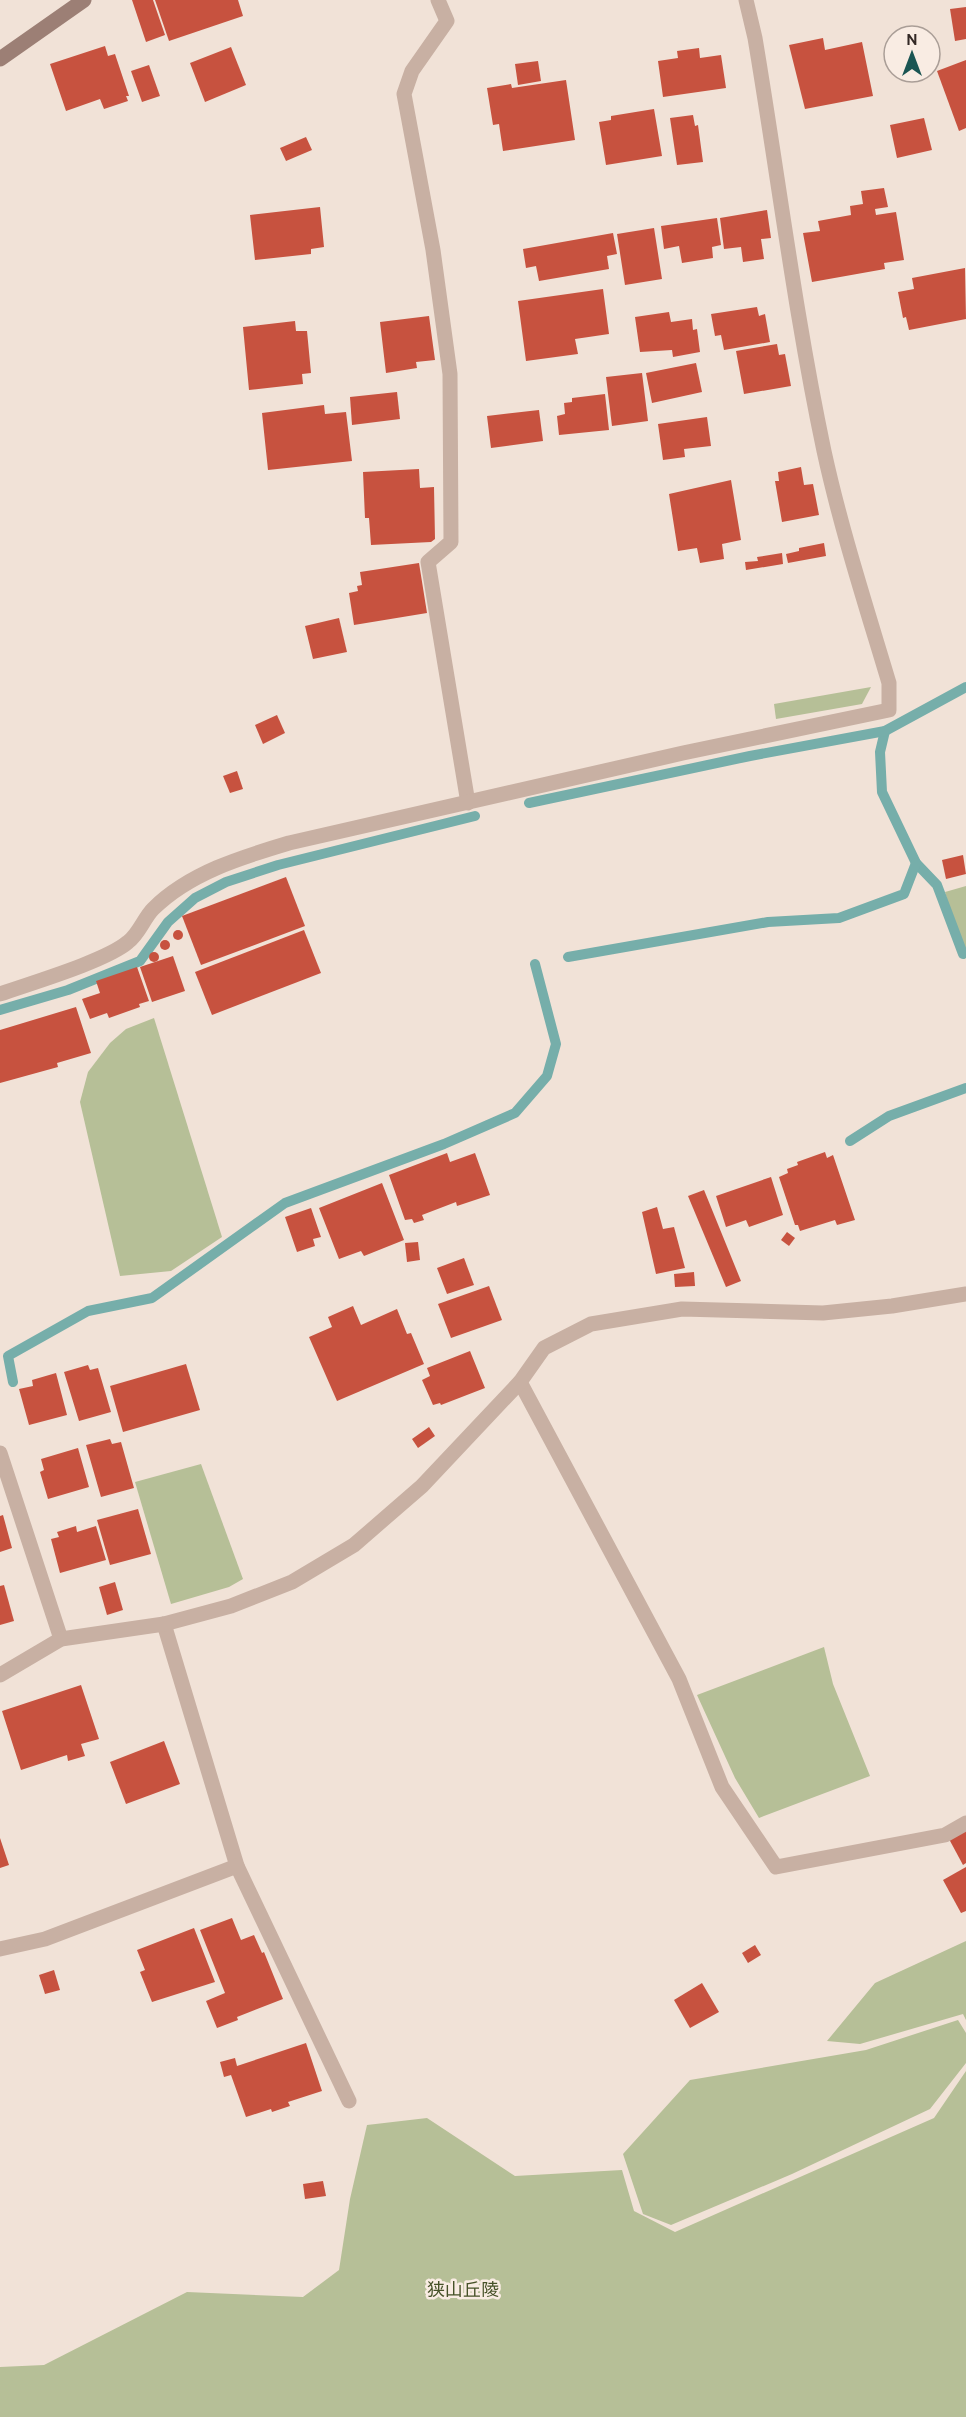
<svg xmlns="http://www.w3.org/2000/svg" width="966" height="2417" viewBox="0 0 966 2417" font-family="Cabin,'Noto Sans JP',sans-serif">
<rect width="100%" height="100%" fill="#f1e2d7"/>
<g fill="#b6bf97">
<polygon points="871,687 862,704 776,719 774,704"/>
<polygon points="966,886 966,958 964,959 945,892"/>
<polygon points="154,1018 222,1237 171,1271 120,1276 80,1102 88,1072 110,1043 126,1029"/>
<polygon points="201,1464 243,1579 229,1587 171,1604 135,1482"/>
<polygon points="824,1647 833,1684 870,1776 759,1818 735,1778 697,1695"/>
<polygon points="966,1941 966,2020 963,2014 860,2044 827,2041 875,1983"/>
<polygon points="958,2020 966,2033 966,2063 930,2109 792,2174 671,2225 643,2214 623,2154 690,2080 866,2050"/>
<polygon points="966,2071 966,2417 0,2417 0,2367 44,2365 187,2292 303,2297 339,2270 350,2199 367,2125 427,2118 515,2176 622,2170 634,2211 675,2232 934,2118"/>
</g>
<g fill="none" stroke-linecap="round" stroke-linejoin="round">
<g stroke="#76aeaa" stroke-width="10">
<polyline points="885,731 880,752 882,792 916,863 937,885 963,954"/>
<polyline points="529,803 750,756 885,731 966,687"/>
<polyline points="568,957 768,922 839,918 904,894 916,863"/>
<polyline points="0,1010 68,990 140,961 168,922 195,898 226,882 278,865 475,816"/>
<polyline points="850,1141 889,1116 966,1088"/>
<polyline points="13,1382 8,1356 88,1311 152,1298 285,1203 444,1144 515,1113 547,1076 556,1044 535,964"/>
</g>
</g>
<g fill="#c7523f">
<polygon points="132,0 153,0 165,35 146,42"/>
<polygon points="155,0 238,0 243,16 169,41"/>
<polygon points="966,7 966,39 955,41 950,9"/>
<polygon points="823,38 825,50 862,42 873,96 805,109 789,45"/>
<polygon points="105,46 108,56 115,54 129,96 126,96 128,101 104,109 100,99 66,111 50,64"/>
<polygon points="231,47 246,85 205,102 190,63"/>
<polygon points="699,48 700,58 721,55 726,88 663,97 658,61 678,58 677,51"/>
<polygon points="966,60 966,128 959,131 937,71"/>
<polygon points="538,61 541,81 518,85 515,64"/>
<polygon points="149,65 160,96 142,102 131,71"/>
<polygon points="566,80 575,140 503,151 499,124 493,125 487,88 511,84 512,88"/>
<polygon points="654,109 662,156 606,165 599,122 611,120 611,116"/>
<polygon points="693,115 695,126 698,125 703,162 677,165 670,118"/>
<polygon points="924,118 932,150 897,158 890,125"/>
<polygon points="306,137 312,150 286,161 280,148"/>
<polygon points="884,188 888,207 875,209 876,215 896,212 904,260 884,263 885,269 812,282 803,233 820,231 818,221 851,215 850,206 863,204 861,191"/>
<polygon points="320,207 324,247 311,249 311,254 255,260 250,215"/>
<polygon points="767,210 771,238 761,239 764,259 743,262 741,247 724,249 720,218"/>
<polygon points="717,218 721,245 712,247 713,258 682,263 679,246 664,249 661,226"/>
<polygon points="654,228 662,279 625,285 617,234"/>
<polygon points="613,233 617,254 607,256 609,269 539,281 536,266 526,268 523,249"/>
<polygon points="965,268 966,319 909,330 906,317 903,318 898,292 914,289 912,278"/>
<polygon points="603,289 609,334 575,339 578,354 526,361 518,301"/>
<polygon points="757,307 759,316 765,314 770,342 724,350 721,335 715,336 711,314"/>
<polygon points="669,312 671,322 692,319 693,330 697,329 700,352 673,357 672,350 640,352 635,317"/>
<polygon points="429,316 435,360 416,362 417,368 386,373 380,322"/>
<polygon points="295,321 296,331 307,331 311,373 302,374 303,384 249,390 243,327"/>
<polygon points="777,344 779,355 785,354 791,386 744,394 736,351"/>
<polygon points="696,363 702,392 652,403 646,373"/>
<polygon points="642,373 648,421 612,426 606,377"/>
<polygon points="397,392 400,419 352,425 350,397"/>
<polygon points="605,394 609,430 559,435 557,416 565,414 564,403 572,402 572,398"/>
<polygon points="324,405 325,414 346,412 352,461 268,470 262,413"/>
<polygon points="539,410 543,441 491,448 487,416"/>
<polygon points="707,417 711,446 684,449 685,457 663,460 658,424"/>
<polygon points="801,467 804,485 813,484 819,515 782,522 775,481 779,481 778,472"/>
<polygon points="419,469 420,488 434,487 435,539 431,542 371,545 369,518 365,518 363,472"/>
<polygon points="731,480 741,540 722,544 724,559 700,563 697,548 678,551 669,494"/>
<polygon points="824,543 826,556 788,563 786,554 799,551 799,548"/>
<polygon points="782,553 783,564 746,570 745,562 758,561 757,557"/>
<polygon points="419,563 427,613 354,625 349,593 358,591 357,586 362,585 360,572"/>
<polygon points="339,618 347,652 313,659 305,626"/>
<polygon points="277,715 285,733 263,744 255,725"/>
<polygon points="237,771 243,789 230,793 223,776"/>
<polygon points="963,855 966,874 946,879 942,860"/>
<polygon points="286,877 305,926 201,965 182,916"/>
<circle cx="178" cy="935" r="5"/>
<polygon points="304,930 321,973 212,1015 195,972"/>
<circle cx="165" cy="945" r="5"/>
<circle cx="154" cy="957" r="5"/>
<polygon points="173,956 185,991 152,1002 140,967"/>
<polygon points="137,967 149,1001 139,1004 140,1007 109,1018 107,1013 90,1019 82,999 100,993 96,981"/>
<polygon points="76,1007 91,1053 57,1063 58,1067 0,1083 0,1030"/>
<polygon points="825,1152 827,1158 833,1155 855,1220 837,1225 835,1220 800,1231 798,1225 795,1225 779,1177 788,1173 787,1169 798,1165 797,1162"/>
<polygon points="447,1153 450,1162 475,1153 490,1195 457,1206 456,1202 422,1215 424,1220 414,1223 412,1219 405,1220 389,1175"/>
<polygon points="771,1177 783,1215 749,1227 746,1220 726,1227 716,1196"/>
<polygon points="382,1183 404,1240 364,1256 361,1251 339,1259 319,1208"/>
<polygon points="704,1190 741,1281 726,1287 688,1196"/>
<polygon points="657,1207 663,1229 674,1227 685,1268 656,1274 642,1212"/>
<polygon points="311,1208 321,1237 313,1239 315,1246 297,1252 285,1217"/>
<polygon points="787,1232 795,1238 789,1246 781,1240"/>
<polygon points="418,1242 420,1260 407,1262 405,1243"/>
<polygon points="464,1258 474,1285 447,1294 437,1268"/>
<polygon points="694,1272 695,1286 675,1287 674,1274"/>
<polygon points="489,1286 502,1320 451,1338 438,1304"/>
<polygon points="353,1306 361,1325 397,1309 407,1334 411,1333 424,1364 337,1401 309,1337 332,1327 328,1317"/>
<polygon points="470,1351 485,1388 441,1405 440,1403 433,1405 422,1380 430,1376 427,1368"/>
<polygon points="186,1364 200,1410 123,1432 110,1386"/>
<polygon points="88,1365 90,1370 98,1368 111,1412 79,1421 64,1372"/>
<polygon points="56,1373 67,1415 29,1425 19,1389 33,1386 32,1380"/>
<polygon points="429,1427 435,1436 418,1448 412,1439"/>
<polygon points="110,1439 112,1444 121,1442 134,1488 101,1497 86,1445"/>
<polygon points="78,1448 89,1487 48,1499 40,1472 44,1470 41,1459"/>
<polygon points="138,1509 151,1554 110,1565 97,1520"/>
<polygon points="3,1515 12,1548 0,1552 0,1516"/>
<polygon points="76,1526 77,1532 96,1526 106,1560 60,1573 51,1539 59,1537 57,1532"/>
<polygon points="115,1582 123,1610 107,1615 99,1587"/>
<polygon points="4,1585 14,1621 0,1625 0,1586"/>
<polygon points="81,1685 99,1739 81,1744 85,1756 68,1761 67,1755 21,1770 2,1711"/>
<polygon points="164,1741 180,1784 126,1804 110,1762"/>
<polygon points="966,1830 966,1863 963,1865 949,1839"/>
<polygon points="0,1838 9,1865 0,1868"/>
<polygon points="966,1867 966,1911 961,1913 943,1880"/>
<polygon points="232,1918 241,1940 254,1935 262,1953 264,1952 283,1999 237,2017 238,2020 217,2028 206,2001 225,1993 200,1930"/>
<polygon points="194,1928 215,1982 152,2002 140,1972 145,1970 137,1950"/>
<polygon points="755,1945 761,1955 748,1963 742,1953"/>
<polygon points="54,1970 60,1990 45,1994 39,1975"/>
<polygon points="702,1983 719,2012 690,2028 674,2000"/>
<polygon points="306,2043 322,2091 288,2102 290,2106 272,2112 271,2109 246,2117 231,2075 224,2077 220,2062 235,2058 237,2066"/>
<polygon points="323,2181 326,2196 305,2199 303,2184"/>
</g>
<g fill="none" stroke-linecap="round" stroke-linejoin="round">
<polyline stroke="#c8b0a3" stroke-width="15" points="520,1382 679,1679 722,1787 776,1867 945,1835 966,1823"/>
<g stroke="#c8b0a3" stroke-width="15">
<polyline points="438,0 447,21 412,71 404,94 433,250 450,374 451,542 428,562 468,803"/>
<path d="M 0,994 C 31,983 106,961 128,942 C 139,934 144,918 153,909 C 189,873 242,857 289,843 L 683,753 L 889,710 L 889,683 C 866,606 841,529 824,451 C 795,314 778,175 755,38 L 746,0"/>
<polyline points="0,1453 61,1639"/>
<polyline points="164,1624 237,1866 349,2101"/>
<polyline points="0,1675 61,1639 164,1624 231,1606 292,1582 354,1545 422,1486 520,1382 544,1348 591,1324 682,1309 823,1313 892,1306 966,1294"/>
<polyline points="0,1949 45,1939 237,1866"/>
</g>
<polyline stroke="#9c7f75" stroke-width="15" points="0,59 84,0"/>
</g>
<g text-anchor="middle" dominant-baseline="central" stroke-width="5" stroke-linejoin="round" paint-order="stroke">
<g font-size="18" fill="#475229" stroke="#f9ece3">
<text x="463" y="2290">狭山丘陵</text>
</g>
</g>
<g transform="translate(912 54)"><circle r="28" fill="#f9ece3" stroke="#aa9e97" stroke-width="1.5"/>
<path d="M0-4.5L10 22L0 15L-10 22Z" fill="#1b5553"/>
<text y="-9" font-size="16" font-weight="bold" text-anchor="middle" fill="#332825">N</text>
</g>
</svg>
